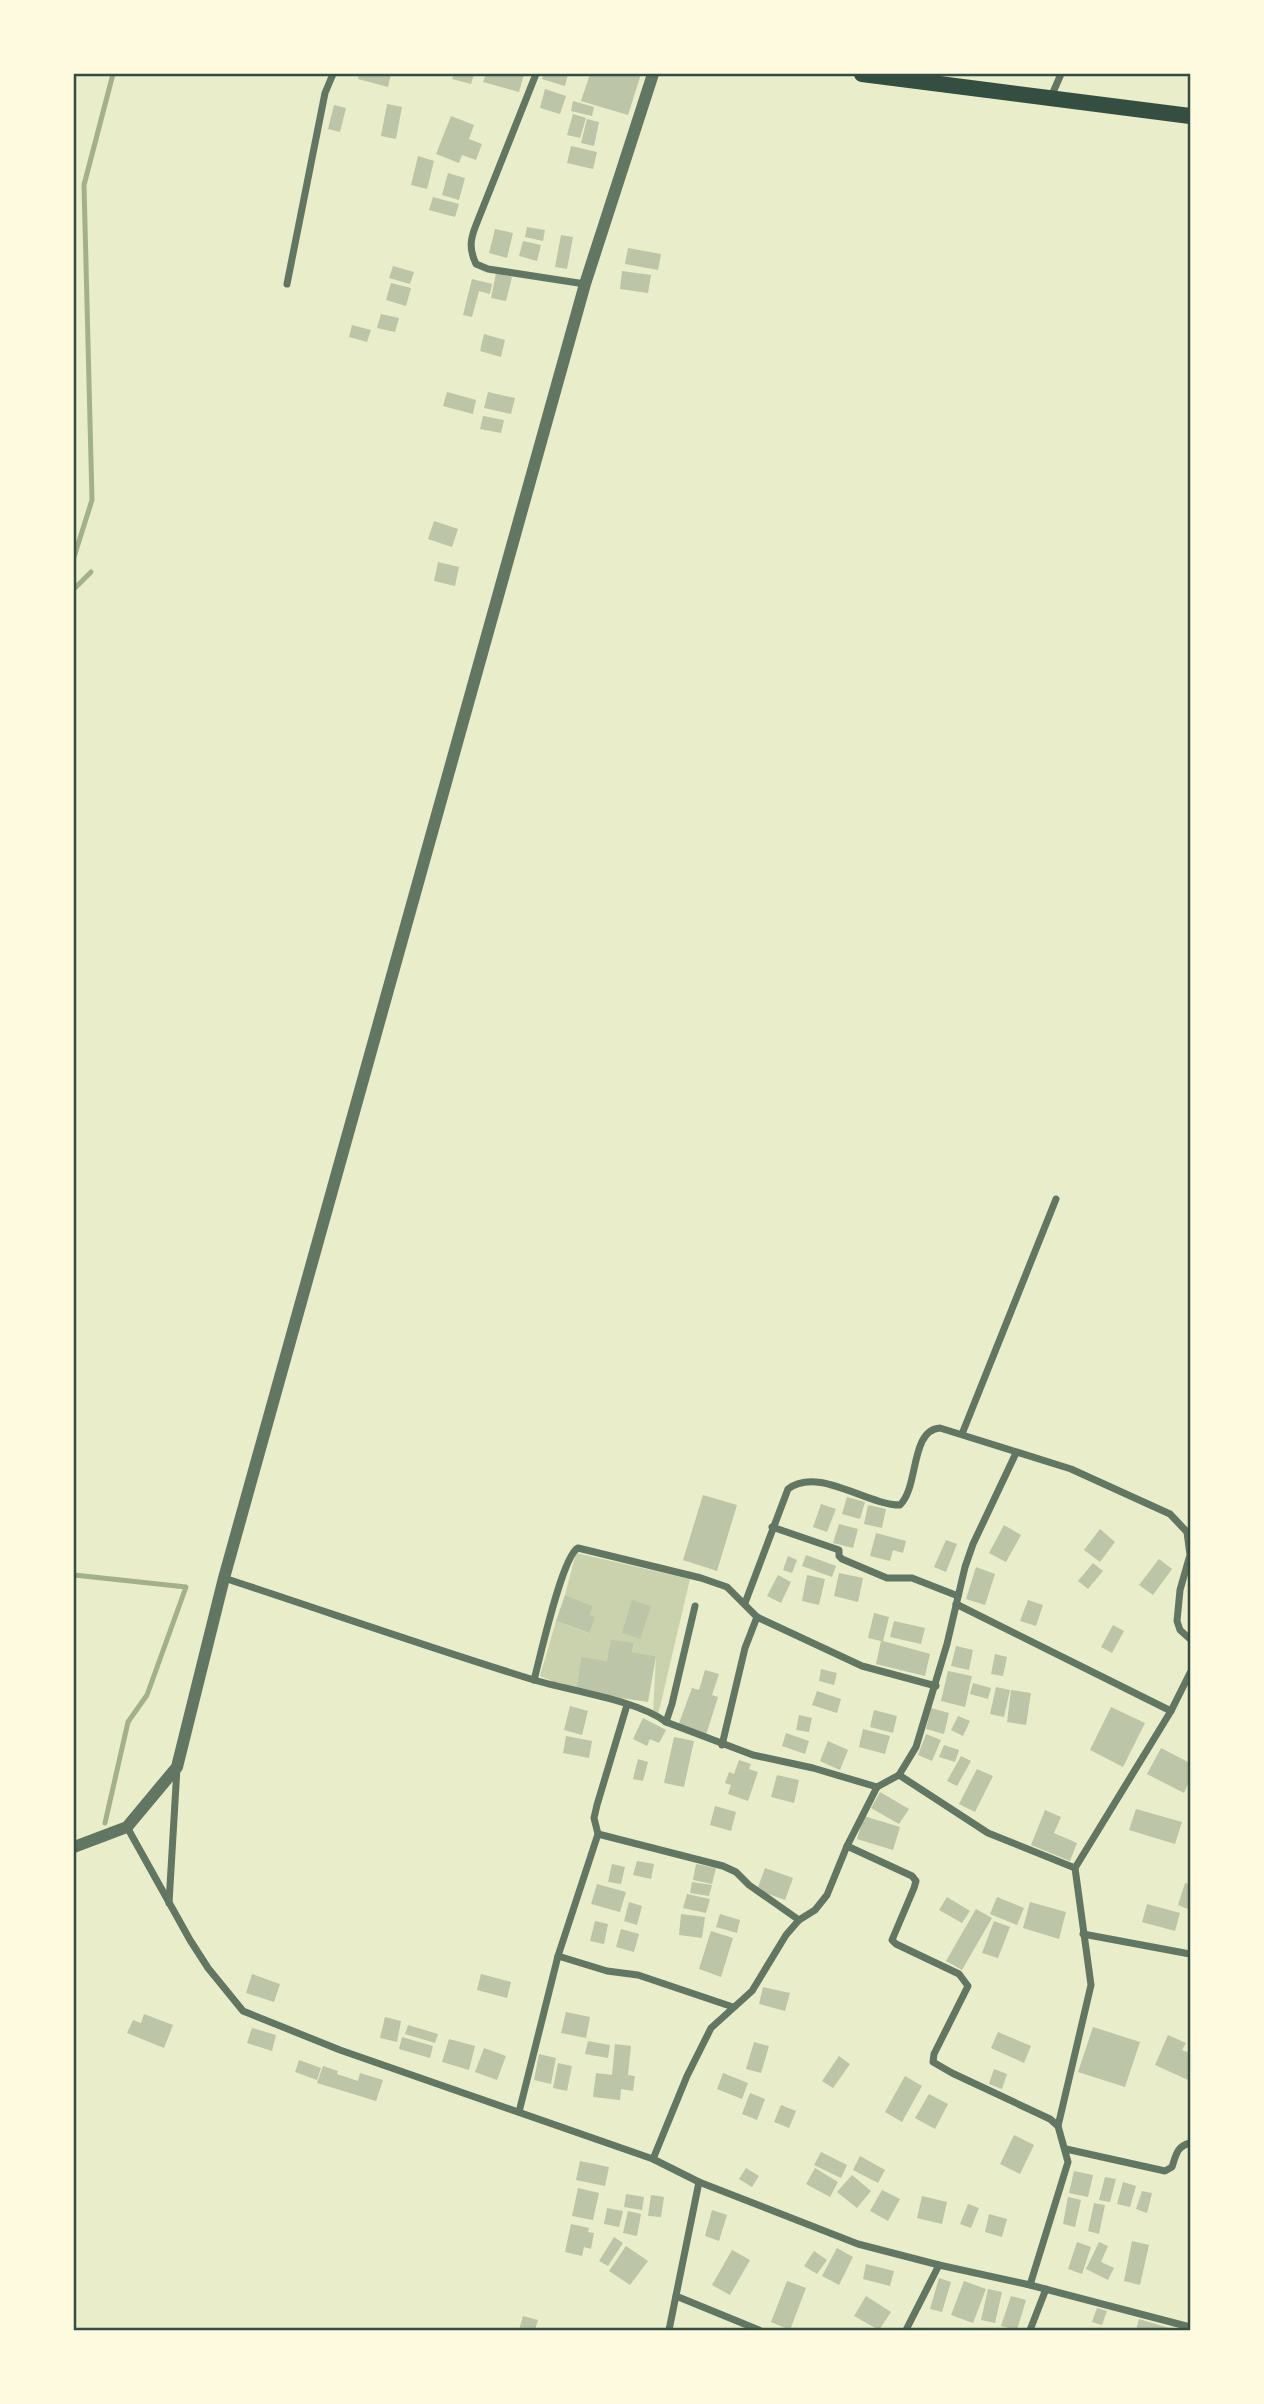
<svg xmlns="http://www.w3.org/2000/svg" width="1264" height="2404" viewBox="0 0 1264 2404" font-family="'Source Sans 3',sans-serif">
<rect width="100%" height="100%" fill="#e9edc9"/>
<polygon fill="#cad2ad" points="576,1553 690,1579 658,1715 653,1713 656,1656 632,1652 634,1644 607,1661 581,1658 576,1691 540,1676 556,1621 588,1633 594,1617 590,1615 593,1606 565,1595"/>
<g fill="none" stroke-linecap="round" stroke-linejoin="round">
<g stroke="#a3b18a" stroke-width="5">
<polyline points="74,557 92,500 84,185 113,74"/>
<polyline points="74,589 91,572"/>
<polyline points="74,1575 186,1587 147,1695 128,1722 105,1823"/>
</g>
</g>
<g fill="#bcc5a7">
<polygon points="359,74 391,74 388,87 358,79"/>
<polygon points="454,74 474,74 471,84 452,79"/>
<polygon points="486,74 524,74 519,92 483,82"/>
<polygon points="544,74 568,74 565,86 542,79"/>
<polygon points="590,74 641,74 628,115 581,101"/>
<polygon points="545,89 566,96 560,114 540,108"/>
<polygon points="573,101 594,107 592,116 571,111"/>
<polygon points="387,104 402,107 396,139 381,136"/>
<polygon points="334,105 346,108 340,132 328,129"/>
<polygon points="573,114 586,118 580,138 567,135"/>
<polygon points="451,116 474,125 469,139 482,144 476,160 462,155 459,163 436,154"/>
<polygon points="587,119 599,122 594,146 581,143"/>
<polygon points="571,146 597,152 593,169 567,163"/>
<polygon points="418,156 434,161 427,189 411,185"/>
<polygon points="448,173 465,178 459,200 442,195"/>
<polygon points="433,197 459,204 455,217 429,210"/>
<polygon points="527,227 545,230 543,241 525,237"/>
<polygon points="495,229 513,233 507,258 489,253"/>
<polygon points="561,235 573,237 567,269 555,267"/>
<polygon points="523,241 541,245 537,261 519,256"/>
<polygon points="628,248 661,254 658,270 625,264"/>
<polygon points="393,266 414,272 410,284 389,278"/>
<polygon points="622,271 651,275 648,293 620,289"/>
<polygon points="496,273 512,277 506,301 491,298"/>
<polygon points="472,279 492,284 490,294 479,291 472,317 463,315"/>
<polygon points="391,283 411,288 406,306 386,300"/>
<polygon points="381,314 399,318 395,332 377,328"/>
<polygon points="352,325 371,330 367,342 349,337"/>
<polygon points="484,334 505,340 501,357 480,351"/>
<polygon points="447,392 476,400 473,414 443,406"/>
<polygon points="488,392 515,398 511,414 484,408"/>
<polygon points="483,416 504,420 501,433 480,429"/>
<polygon points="434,521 458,529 452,547 428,539"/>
<polygon points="438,562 459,567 455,586 434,581"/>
<polygon points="703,1495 737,1505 717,1571 683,1560"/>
<polygon points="847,1497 865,1502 860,1519 842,1514"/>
<polygon points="821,1504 836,1509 827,1532 813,1527"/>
<polygon points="868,1505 886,1509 882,1528 864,1524"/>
<polygon points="839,1524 858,1529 853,1548 833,1543"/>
<polygon points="1004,1525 1021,1535 1006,1562 989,1553"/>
<polygon points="1100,1529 1115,1542 1100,1562 1084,1550"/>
<polygon points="876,1533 906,1541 903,1553 893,1550 890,1561 870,1556"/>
<polygon points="946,1540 957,1544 946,1572 934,1567"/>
<polygon points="806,1555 836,1566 832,1577 802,1566"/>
<polygon points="788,1556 797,1560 792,1573 783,1570"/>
<polygon points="1159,1559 1172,1569 1153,1595 1139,1585"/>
<polygon points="1093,1563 1103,1571 1088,1589 1078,1581"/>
<polygon points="976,1567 995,1574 985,1605 966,1599"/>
<polygon points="839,1573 863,1578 858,1602 834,1596"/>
<polygon points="778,1575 791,1582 781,1603 767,1596"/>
<polygon points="807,1575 825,1579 819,1605 802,1601"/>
<polygon points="565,1595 593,1606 590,1615 595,1617 589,1633 556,1621"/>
<polygon points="632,1600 651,1606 640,1639 622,1633"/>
<polygon points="1028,1600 1043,1605 1036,1626 1020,1621"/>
<polygon points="874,1613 889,1617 883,1641 930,1654 925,1676 876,1664 881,1641 868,1638"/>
<polygon points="894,1621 925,1628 921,1644 890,1637"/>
<polygon points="1113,1625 1124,1631 1112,1653 1101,1647"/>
<polygon points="611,1640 634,1643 632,1652 656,1656 648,1702 576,1691 581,1657 607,1661"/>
<polygon points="956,1646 973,1650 969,1670 951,1666"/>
<polygon points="995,1654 1007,1657 1003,1676 991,1674"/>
<polygon points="821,1669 837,1673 834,1685 819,1681"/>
<polygon points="705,1670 719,1674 712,1695 718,1697 706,1735 678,1726 692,1688 699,1690"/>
<polygon points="948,1671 972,1676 965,1707 941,1701"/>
<polygon points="973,1683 991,1688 988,1699 970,1694"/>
<polygon points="996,1687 1010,1690 1004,1717 990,1714"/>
<polygon points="1011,1690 1031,1693 1026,1725 1007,1722"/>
<polygon points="817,1691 841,1699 837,1713 812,1705"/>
<polygon points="570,1706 588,1711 582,1735 564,1730"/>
<polygon points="1111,1707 1145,1723 1123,1767 1090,1750"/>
<polygon points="931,1708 949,1713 944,1734 926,1729"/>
<polygon points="874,1710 897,1716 893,1733 870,1727"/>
<polygon points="799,1715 812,1718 809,1732 796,1730"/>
<polygon points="958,1716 970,1721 963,1736 951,1730"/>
<polygon points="643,1718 666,1730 659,1743 650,1739 647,1746 633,1739"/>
<polygon points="863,1729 890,1736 885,1754 859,1747"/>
<polygon points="786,1733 809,1741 805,1754 782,1746"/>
<polygon points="926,1734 941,1740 932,1761 918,1755"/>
<polygon points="566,1736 592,1741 589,1758 563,1753"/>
<polygon points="674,1737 694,1741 684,1787 664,1783"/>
<polygon points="828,1741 848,1750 840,1770 820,1761"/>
<polygon points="944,1745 959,1750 955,1762 939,1757"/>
<polygon points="1161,1748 1190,1763 1190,1780 1184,1793 1147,1774"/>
<polygon points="961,1756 971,1761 957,1786 947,1781"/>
<polygon points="638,1759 648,1762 643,1781 633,1779"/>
<polygon points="739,1760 751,1764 749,1769 758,1772 748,1801 728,1794 731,1785 725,1783 729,1772 734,1774"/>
<polygon points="977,1769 993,1776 975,1812 959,1804"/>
<polygon points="777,1775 799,1780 794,1803 771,1797"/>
<polygon points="880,1792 909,1809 899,1824 871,1808"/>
<polygon points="715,1806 736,1812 731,1831 710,1825"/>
<polygon points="1136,1809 1182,1822 1175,1844 1129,1830"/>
<polygon points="1045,1810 1061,1817 1054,1833 1077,1843 1070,1861 1031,1845"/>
<polygon points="864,1816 900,1827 893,1850 857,1839"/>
<polygon points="637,1861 654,1864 651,1879 633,1875"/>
<polygon points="612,1864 625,1867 621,1884 608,1882"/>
<polygon points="696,1864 716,1868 712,1884 693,1880"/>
<polygon points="765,1868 793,1878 785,1900 757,1890"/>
<polygon points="692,1882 712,1885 709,1896 690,1893"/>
<polygon points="1185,1883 1190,1884 1190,1910 1178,1905"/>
<polygon points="597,1884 626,1892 620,1912 591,1904"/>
<polygon points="687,1894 710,1899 706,1913 683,1908"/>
<polygon points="947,1897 970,1911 962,1923 939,1910"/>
<polygon points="997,1897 1024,1908 1017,1925 990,1914"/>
<polygon points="629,1902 642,1906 637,1925 624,1921"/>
<polygon points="1030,1902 1066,1912 1059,1939 1023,1928"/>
<polygon points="1147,1904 1180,1913 1175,1931 1142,1922"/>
<polygon points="976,1909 992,1918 962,1970 946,1961"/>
<polygon points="681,1914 705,1917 702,1938 679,1935"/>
<polygon points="720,1914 740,1920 737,1933 716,1927"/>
<polygon points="595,1921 608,1924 604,1944 590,1941"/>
<polygon points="994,1921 1010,1927 998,1958 982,1953"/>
<polygon points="621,1929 639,1934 634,1952 616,1947"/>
<polygon points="711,1931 733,1938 721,1977 699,1969"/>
<polygon points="252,1974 280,1984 274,2002 246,1993"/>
<polygon points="481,1974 511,1982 507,1998 477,1990"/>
<polygon points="763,1987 790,1993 785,2011 759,2004"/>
<polygon points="566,2012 590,2017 586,2038 561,2033"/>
<polygon points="144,2014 173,2025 164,2048 127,2033 133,2020 141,2023"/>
<polygon points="385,2017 401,2021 397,2042 380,2038"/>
<polygon points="408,2025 438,2034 435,2043 405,2034"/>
<polygon points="1093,2027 1140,2042 1125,2087 1078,2072"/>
<polygon points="252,2028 276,2035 272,2051 247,2043"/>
<polygon points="998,2032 1031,2046 1024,2063 991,2048"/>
<polygon points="1168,2035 1186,2043 1182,2050 1190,2053 1190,2074 1188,2080 1155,2065"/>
<polygon points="402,2037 433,2046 430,2058 399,2049"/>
<polygon points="449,2039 475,2046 469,2070 442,2062"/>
<polygon points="588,2041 610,2045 608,2058 585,2054"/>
<polygon points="754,2042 769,2046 761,2073 746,2069"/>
<polygon points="615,2044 631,2046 628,2075 635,2076 633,2091 621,2089 620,2100 593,2097 596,2073 612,2075"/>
<polygon points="484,2048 506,2056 497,2080 475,2072"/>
<polygon points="539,2054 556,2058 551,2084 534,2080"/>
<polygon points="839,2056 850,2064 833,2088 822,2081"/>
<polygon points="299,2060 321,2068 317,2080 295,2072"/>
<polygon points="558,2063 572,2066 567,2091 553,2088"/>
<polygon points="323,2066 338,2071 337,2074 358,2081 360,2073 383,2080 376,2101 317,2083"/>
<polygon points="994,2069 1007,2074 1002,2089 989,2084"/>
<polygon points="723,2073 748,2083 742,2099 717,2089"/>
<polygon points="905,2076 922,2086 902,2122 885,2112"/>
<polygon points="750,2093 765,2099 757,2120 742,2114"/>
<polygon points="929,2094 948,2104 935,2129 915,2118"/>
<polygon points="781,2105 796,2111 789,2128 774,2122"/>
<polygon points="1014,2135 1034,2145 1020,2174 1000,2164"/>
<polygon points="821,2152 847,2165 841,2178 814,2165"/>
<polygon points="860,2156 885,2170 878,2183 853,2170"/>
<polygon points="580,2161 609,2167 605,2186 576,2180"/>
<polygon points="746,2168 759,2176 752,2187 739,2179"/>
<polygon points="815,2168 838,2182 830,2197 806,2184"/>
<polygon points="1074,2171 1093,2175 1088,2197 1069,2193"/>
<polygon points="852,2175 871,2191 857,2208 837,2192"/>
<polygon points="1105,2177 1116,2179 1110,2202 1099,2200"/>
<polygon points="1123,2182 1136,2186 1130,2207 1117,2204"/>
<polygon points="578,2188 599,2193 593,2220 572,2216"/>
<polygon points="882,2190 900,2199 888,2221 870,2211"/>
<polygon points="1142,2191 1152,2193 1147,2213 1136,2209"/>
<polygon points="626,2194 644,2197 642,2210 624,2207"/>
<polygon points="651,2195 664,2197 661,2217 648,2216"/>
<polygon points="922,2196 947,2202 942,2224 917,2218"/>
<polygon points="1068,2197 1081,2200 1075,2227 1063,2224"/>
<polygon points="1094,2203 1105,2205 1099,2234 1088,2231"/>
<polygon points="968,2204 979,2208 971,2228 960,2224"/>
<polygon points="607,2208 623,2211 619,2227 604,2224"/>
<polygon points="712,2210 727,2215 719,2241 705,2236"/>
<polygon points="628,2211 641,2214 637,2236 623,2233"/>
<polygon points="989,2214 1007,2219 1002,2237 985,2232"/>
<polygon points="571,2224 589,2228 588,2232 594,2233 591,2249 584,2247 582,2256 565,2252"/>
<polygon points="614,2237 623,2243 608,2266 599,2261"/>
<polygon points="1132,2241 1149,2245 1140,2285 1124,2281"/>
<polygon points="1077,2242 1091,2247 1082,2274 1068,2269"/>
<polygon points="1099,2242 1108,2246 1101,2262 1114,2268 1108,2280 1086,2269"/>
<polygon points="626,2246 648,2261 630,2285 609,2271"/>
<polygon points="837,2248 853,2257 839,2285 822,2276"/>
<polygon points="732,2250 750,2260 730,2295 712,2285"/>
<polygon points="814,2251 827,2260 817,2274 804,2266"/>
<polygon points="866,2264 894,2271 890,2286 863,2279"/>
<polygon points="939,2278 951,2282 942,2312 930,2309"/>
<polygon points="787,2281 806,2288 790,2330 771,2322"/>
<polygon points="964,2281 986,2289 973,2323 951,2315"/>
<polygon points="988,2289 1002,2292 995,2323 981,2320"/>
<polygon points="866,2296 891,2312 879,2330 854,2316"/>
<polygon points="1011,2296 1026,2300 1017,2330 1001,2326"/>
<polygon points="1097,2308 1107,2311 1102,2325 1092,2322"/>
<polygon points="523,2316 538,2320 535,2330 519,2330"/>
<polygon points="1139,2319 1176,2330 1136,2330"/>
</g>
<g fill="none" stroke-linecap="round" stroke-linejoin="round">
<g stroke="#617663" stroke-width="7">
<path d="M 536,74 L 476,225 C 470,240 469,249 476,264 L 488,269 L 585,284"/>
<polyline points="1051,97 1061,74"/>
<polyline points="287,284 325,93 333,74"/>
<polyline points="962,1434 1056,1199"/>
<polyline points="772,1527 839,1550 839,1556 842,1559 887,1578 912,1578 958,1596"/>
<path d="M 224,1578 C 328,1612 430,1648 534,1680 C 571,1691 637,1700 666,1722 L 753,1755 L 813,1768 L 877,1787 L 847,1846 L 827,1895 L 815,1910 L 799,1920 L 786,1935 L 752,1991 L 711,2028 L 687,2076 L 653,2159"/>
<path d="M 745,1603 L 788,1489 C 818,1466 867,1505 900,1505 C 919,1487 910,1430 940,1428 L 1071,1469 L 1170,1514 L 1187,1532 L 1190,1555 L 1180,1590 L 1177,1621 L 1180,1630 L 1190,1639"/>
<polyline points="956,1604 1171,1711"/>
<path d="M 534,1680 C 540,1658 562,1556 578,1548 L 701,1578 L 727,1587 L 757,1617"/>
<polyline points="666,1722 672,1704 695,1606"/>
<polyline points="722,1745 745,1648 757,1617 862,1666 936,1686"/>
<polyline points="899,1775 988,1833 1075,1868 1091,1985 1058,2126"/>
<polyline points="877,1787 899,1775 916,1747 947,1644 965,1567 973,1544 1016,1453"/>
<polyline points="127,1827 190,1940 208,1968 243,2011 340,2050 653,2159 699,2182 858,2244 939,2265 1030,2285 1190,2327"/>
<polyline points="598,1834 723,1866 736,1872 749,1885 799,1920"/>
<polyline points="847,1846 912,1876 916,1881 914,1888 892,1940 896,1944 959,1974 968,1986 934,2054 933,2062 952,2073 1050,2119 1058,2126 1068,2162 1030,2285"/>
<polyline points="1075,1868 1171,1711 1190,1673"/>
<polyline points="169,1903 177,1768"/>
<polyline points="1083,1934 1190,1954"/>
<polyline points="558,1956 607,1971 638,1975 733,2007"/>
<polyline points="519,2112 558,1956 598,1834 594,1818 597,1805 627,1705"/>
<path d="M 1066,2149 L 1165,2171 L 1172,2167 C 1176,2155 1177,2146 1190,2143"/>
<polyline points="676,2296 759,2330"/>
<polyline points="669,2330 699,2182"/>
<polyline points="906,2330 939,2265"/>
<polyline points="1030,2330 1046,2289"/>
</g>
<polyline stroke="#617663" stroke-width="12" points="74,1847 127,1827 177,1767 224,1578 585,284 653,74"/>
<polyline stroke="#344e41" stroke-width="16" points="862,74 1190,116"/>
</g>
<rect width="1264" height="2404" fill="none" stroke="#fefae0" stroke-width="150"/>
<rect x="75" y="75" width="1114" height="2254" fill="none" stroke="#344e41" stroke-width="2.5"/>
</svg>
